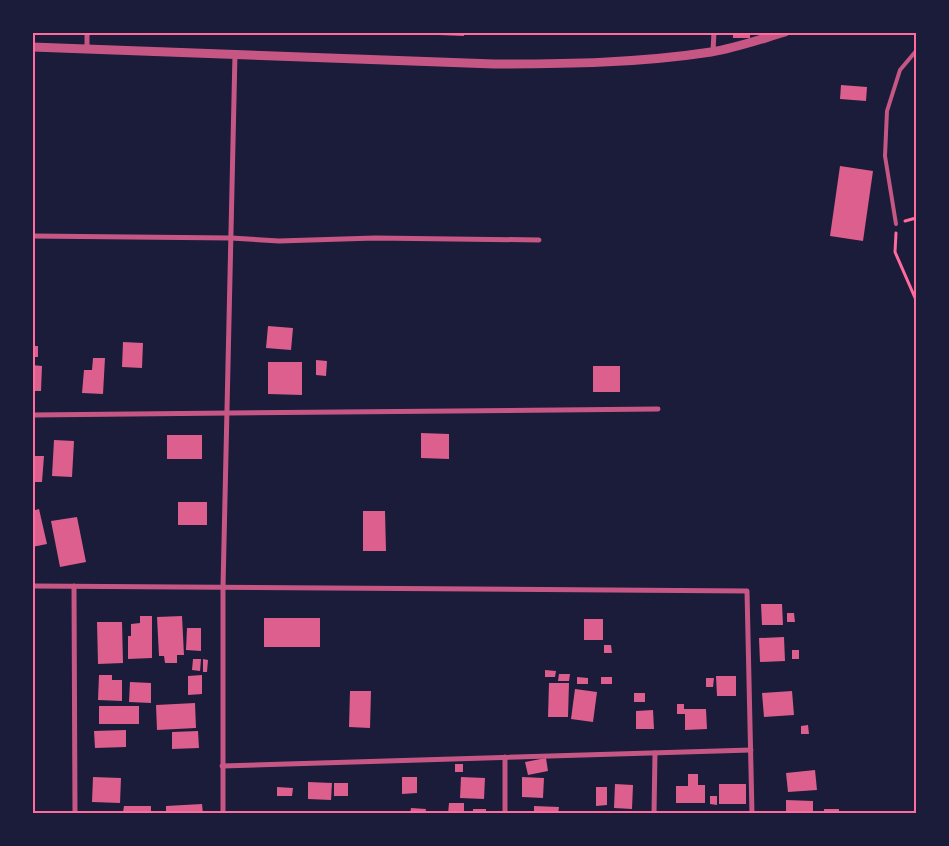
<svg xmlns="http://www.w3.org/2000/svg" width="949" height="846" viewBox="0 0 949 846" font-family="Georgia,serif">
<rect width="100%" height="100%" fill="#1b1b3a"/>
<g fill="#dd5f8e">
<polygon points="439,32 464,32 464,36 439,35"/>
<rect x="733" y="32" width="17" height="6"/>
<polygon points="841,85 867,87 866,101 840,99"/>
<polygon points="840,166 873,171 863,241 830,236"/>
<polygon points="268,326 293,328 291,350 266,348"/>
<polygon points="123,342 143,343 142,368 122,367"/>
<rect x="32" y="346" width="6" height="11"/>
<polygon points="93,358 105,358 103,394 82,393 84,370 92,370"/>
<polygon points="316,360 327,361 326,376 316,375"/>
<polygon points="268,362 302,362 302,395 268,394"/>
<polygon points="32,365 42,366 41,391 32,391"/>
<rect x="593" y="366" width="27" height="26"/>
<polygon points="421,433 449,434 449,459 421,458"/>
<rect x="167" y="435" width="35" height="24"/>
<polygon points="54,440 74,441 72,477 52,476"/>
<polygon points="32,456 44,456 42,482 32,482"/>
<rect x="178" y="502" width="29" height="23"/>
<polygon points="39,509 47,544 32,547 32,511"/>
<polygon points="363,511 385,511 386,551 363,551"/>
<polygon points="77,517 86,562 60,567 51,521"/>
<polygon points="761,604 782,604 783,625 762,625"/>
<polygon points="787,613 794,613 795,622 787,622"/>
<polygon points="140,616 152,616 152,658 128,659 128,636 131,636 131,624 140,623"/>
<polygon points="182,616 184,655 177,655 177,663 165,663 164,656 159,656 157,617"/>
<rect x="264" y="618" width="56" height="29"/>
<rect x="584" y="619" width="19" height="21"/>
<polygon points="97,622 122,622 123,663 98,664"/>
<polygon points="187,628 201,628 201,651 186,650"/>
<polygon points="784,637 785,661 760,662 759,638"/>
<polygon points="604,645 611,645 612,653 604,653"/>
<rect x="792" y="650" width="7" height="9"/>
<polygon points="193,659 201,659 200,671 192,670"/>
<polygon points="203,659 208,660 207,672 203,672"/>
<polygon points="545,670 556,671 555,677 545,677"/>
<polygon points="559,674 570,674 569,681 558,681"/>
<polygon points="99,675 112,675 112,680 122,680 122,701 98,700"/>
<polygon points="202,675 202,694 188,695 188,676"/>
<polygon points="716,676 736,676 736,696 717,696"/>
<polygon points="577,677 588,678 588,684 577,684"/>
<rect x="601" y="677" width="11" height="7"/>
<polygon points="706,678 714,678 713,687 706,687"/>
<polygon points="130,682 151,683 151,703 129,702"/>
<polygon points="549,683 569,683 568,717 548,717"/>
<polygon points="575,689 597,692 593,722 571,719"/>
<polygon points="350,691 371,691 370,728 349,727"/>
<polygon points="792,691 794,715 764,717 762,693"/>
<rect x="634" y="693" width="11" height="9"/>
<polygon points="195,703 196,728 157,730 156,705"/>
<polygon points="677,704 684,704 684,709 706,709 707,729 685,730 685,714 677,714"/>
<rect x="99" y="706" width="40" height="18"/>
<polygon points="653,710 654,729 636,729 636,711"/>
<polygon points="808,725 809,734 801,734 801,726"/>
<polygon points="126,730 126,747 95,748 94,731"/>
<polygon points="198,731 199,748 172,749 172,732"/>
<polygon points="546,758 548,771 528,775 525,762"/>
<rect x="455" y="764" width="8" height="8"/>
<polygon points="815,770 817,790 788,792 786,773"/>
<polygon points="688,774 698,774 698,785 705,785 705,803 676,803 676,786 688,786"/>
<polygon points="93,777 121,778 120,803 92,802"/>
<polygon points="402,777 417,777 417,793 402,794"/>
<polygon points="461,777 485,778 484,799 460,798"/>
<polygon points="522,777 544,778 543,798 522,797"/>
<polygon points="308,782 332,783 331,800 308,799"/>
<rect x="334" y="783" width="14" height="13"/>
<polygon points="615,784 633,785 632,809 614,808"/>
<rect x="719" y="784" width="27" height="20"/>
<polygon points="277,787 293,788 292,796 277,796"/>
<polygon points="596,787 607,787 607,805 596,806"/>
<polygon points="710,796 717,796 717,805 710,804"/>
<polygon points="786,800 813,801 813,814 786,814"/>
<polygon points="449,803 464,803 464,814 448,814"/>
<polygon points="202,804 203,814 166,814 166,806"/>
<polygon points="124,806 151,806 151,814 123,812"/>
<polygon points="534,806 559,807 558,814 534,814"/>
<polygon points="411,808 426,809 425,814 410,814"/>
<rect x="473" y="809" width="13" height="5"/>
<rect x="824" y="809" width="15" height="5"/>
<polygon points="261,811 293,812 293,814 261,814"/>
</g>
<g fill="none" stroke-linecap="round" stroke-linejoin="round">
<g stroke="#ff6b9d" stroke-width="3">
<polyline points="905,221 916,218"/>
<polyline points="896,233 895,252 916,300"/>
</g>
<polyline stroke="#c65784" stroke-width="4" points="896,224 885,156 887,111 900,70 916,51"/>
<g stroke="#c65784" stroke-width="5">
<polyline points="87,32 87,49"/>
<polyline points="713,51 714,32"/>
<polyline points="32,236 231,238 279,241 375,238 539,240"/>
<polyline points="32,415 658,409"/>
<polyline points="32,586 747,591 752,814"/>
<polyline points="74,586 75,814"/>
<polyline points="222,766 751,750"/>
<polyline points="223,814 223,587 235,54"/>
<polyline points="505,814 505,757"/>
<polyline points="654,814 655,753"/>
</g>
<path stroke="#c65784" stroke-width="9" d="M 32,47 L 494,64 C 567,64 639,63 711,52 C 736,48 761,39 785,32"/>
</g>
<rect width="949" height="846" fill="none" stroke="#1b1b3a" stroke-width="68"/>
<rect x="34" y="34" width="881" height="778" fill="none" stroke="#ff6b9d" stroke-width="2"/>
</svg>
